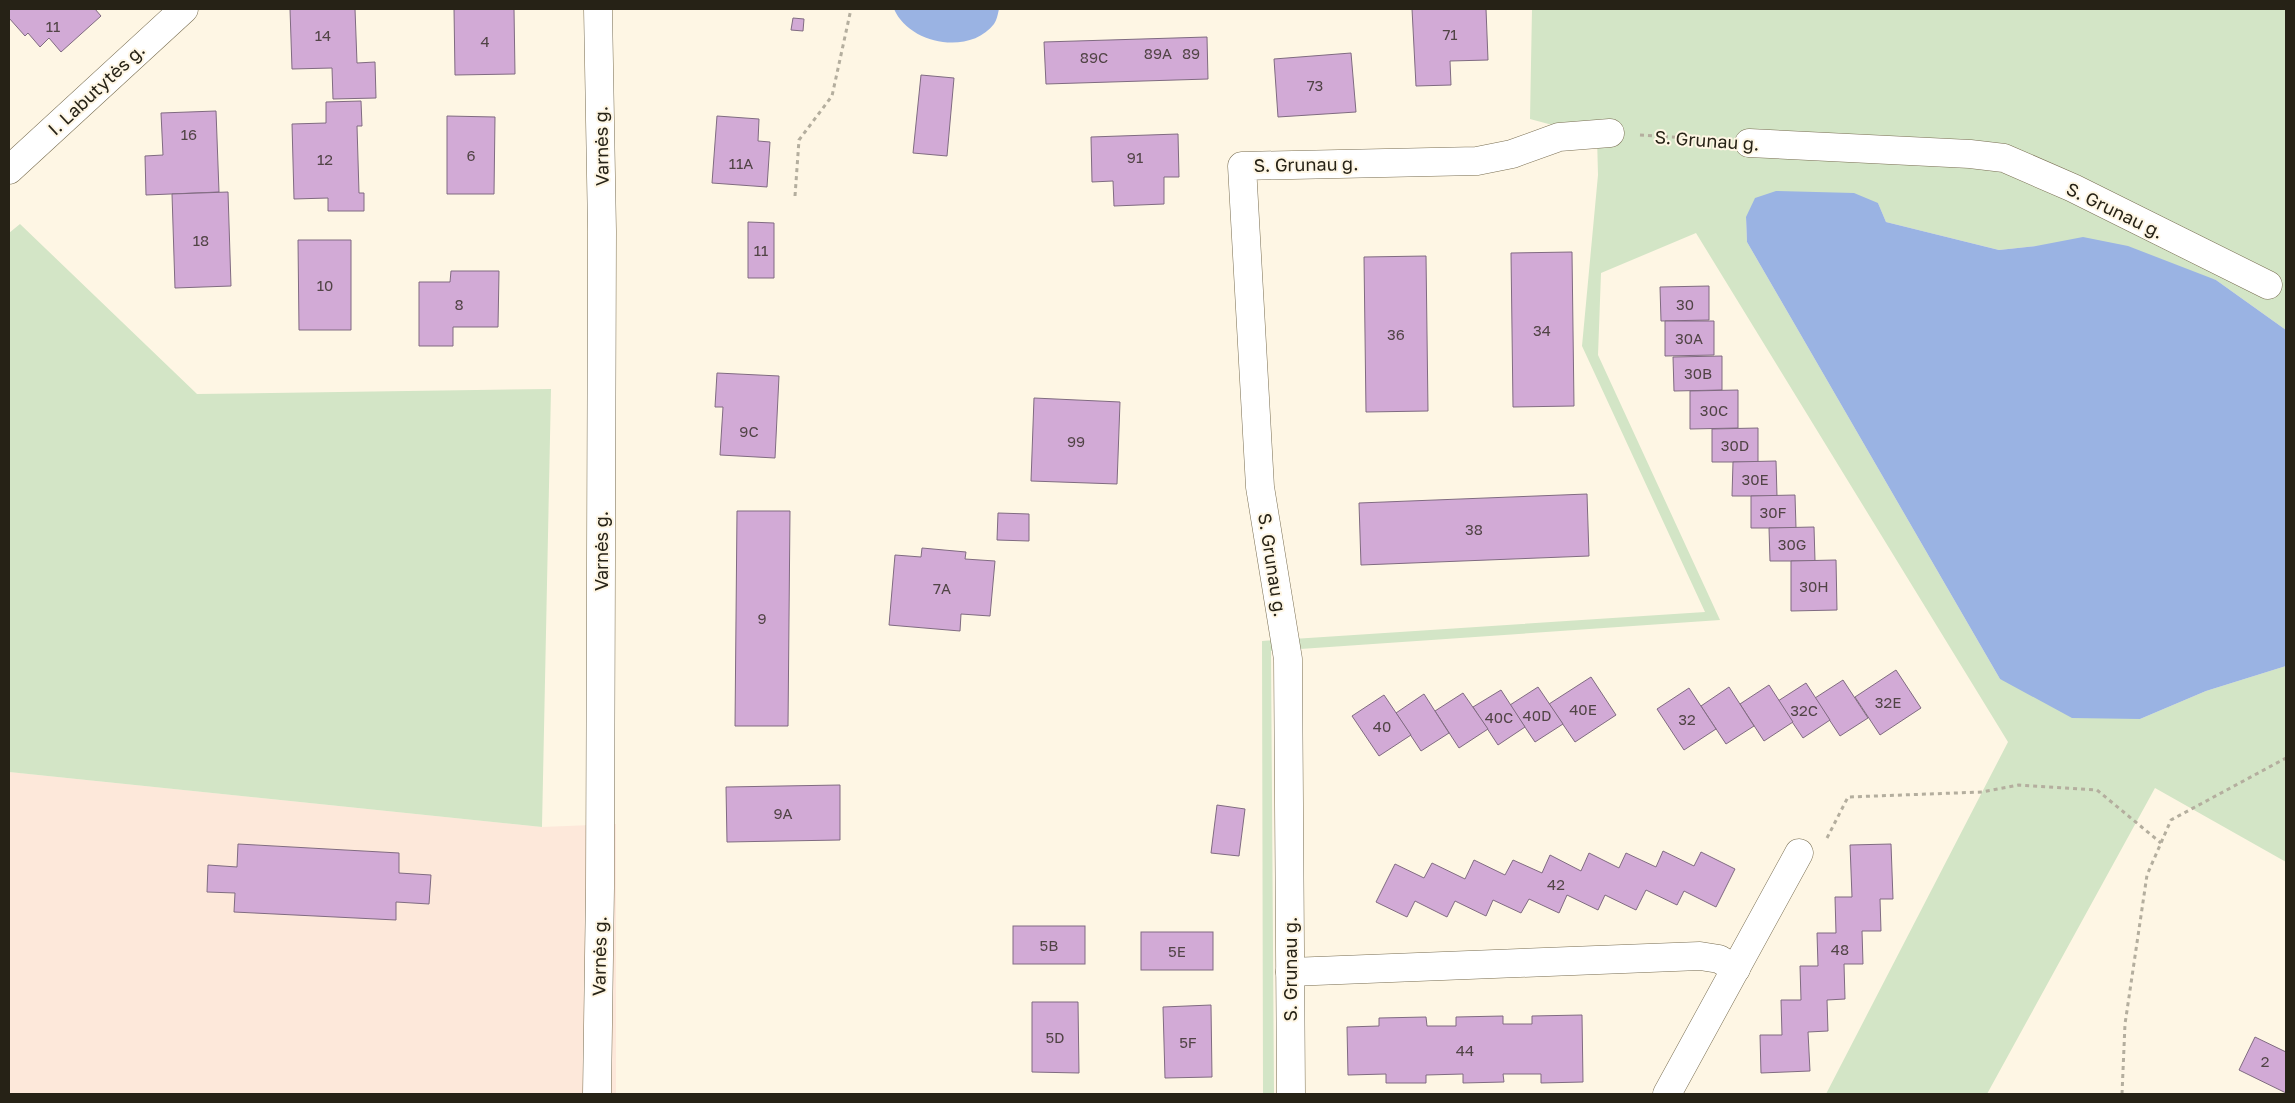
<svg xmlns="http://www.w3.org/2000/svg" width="2295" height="1103" viewBox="0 0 2295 1103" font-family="'Golos Text',sans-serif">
<rect width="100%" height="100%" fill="#fef6e4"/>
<polygon fill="#fde8da" points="9,772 542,827 616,824 616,1094 9,1094"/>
<g fill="#d3e5c6">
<polygon points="1532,9 2286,9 2286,330 2216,280 2036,246 1999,250 1886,222 1878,203 1746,217 1747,242 2000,679 2140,719 2206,691 2286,666 2286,862 2155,788 1987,1094 1826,1094 2008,742 1696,233 1601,273 1598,355 1720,620 1271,651 1274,1094 1263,1094 1262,641 1705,612 1582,346 1598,175 1597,137 1530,119"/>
<polygon points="20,224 197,394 551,389 542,827 9,772 9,233"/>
</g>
<g fill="#9ab3e3">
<path d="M 894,9 L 999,9 C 998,13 997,20 994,24 C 969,56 909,44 894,9 Z"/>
<polygon points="1776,191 1854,193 1878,203 1886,222 1999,250 2036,246 2083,237 2128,246 2216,280 2286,330 2286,666 2206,691 2140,719 2072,718 2000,679 1747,242 1746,217 1755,198"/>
</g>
<g fill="#d2aad6" stroke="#806b81">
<polygon points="9,9 95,9 101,16 61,52 49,38 40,47 28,33 25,36 9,18"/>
<polygon points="290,9 355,9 357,63 375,62 376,98 333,99 332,68 292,69"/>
<polygon points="454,9 514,9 515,74 455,75"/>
<polygon points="1412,9 1486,9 1488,60 1450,61 1451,85 1416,86"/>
<polygon points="793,18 804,19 803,31 791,30"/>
<polygon points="1207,37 1208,79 1046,84 1044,42"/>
<polygon points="1351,53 1356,112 1278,117 1274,59"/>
<polygon points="921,75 954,78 947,156 913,153"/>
<polygon points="361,101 362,126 357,126 359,193 364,193 364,211 328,211 328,198 294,199 292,124 326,123 326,102"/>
<polygon points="216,111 219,192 146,195 145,156 163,155 161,113"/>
<polygon points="447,116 495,117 494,194 447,194"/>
<polygon points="717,116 759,119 758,141 770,142 767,187 712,183"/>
<polygon points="1178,134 1179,177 1164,177 1164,204 1114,206 1113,181 1092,182 1091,137"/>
<polygon points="228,192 231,286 175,288 172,194"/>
<polygon points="748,222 774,223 774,278 748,278"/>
<polygon points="298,240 351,240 351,330 299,330"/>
<polygon points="1572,252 1574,406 1513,407 1511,253"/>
<polygon points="1426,256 1428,411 1366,412 1364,257"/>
<polygon points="451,271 499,271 498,327 453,327 453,346 419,346 419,282 450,282"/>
<polygon points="1709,286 1709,320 1661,321 1660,287"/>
<polygon points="1665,321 1714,321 1714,355 1665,356"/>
<polygon points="1722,356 1722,390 1674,391 1673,357"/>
<polygon points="717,373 779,376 775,458 720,455 723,407 715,407"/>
<polygon points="1738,390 1738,428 1690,429 1690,391"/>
<polygon points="1034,398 1120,402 1117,484 1031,481"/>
<polygon points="1758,428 1758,462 1712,462 1712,429"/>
<polygon points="1776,461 1777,496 1732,496 1733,462"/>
<polygon points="1587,494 1589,556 1361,565 1359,503"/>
<polygon points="1795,495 1796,528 1751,528 1751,496"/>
<polygon points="737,511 790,511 788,726 735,726"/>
<polygon points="998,513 1029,514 1029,541 997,540"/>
<polygon points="1814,527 1815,561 1770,561 1769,528"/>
<polygon points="922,548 966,552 965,559 995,561 990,616 961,614 960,631 889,625 895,555 921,557"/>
<polygon points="1836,560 1837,610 1791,611 1791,561"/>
<polygon points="1896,670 1921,708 1880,735 1855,697"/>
<polygon points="1591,677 1616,715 1575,742 1549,704"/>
<polygon points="1843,680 1868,718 1840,736 1815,698"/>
<polygon points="1806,683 1830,720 1803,738 1778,701"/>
<polygon points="1769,685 1793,722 1764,741 1740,704"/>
<polygon points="1538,687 1563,724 1535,742 1510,705"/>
<polygon points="1729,687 1754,726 1726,744 1701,706"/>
<polygon points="1689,688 1716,729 1684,750 1657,709"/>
<polygon points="1501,690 1525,727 1498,745 1473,707"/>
<polygon points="1463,693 1488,729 1459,748 1435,711"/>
<polygon points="1424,694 1449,733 1421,751 1396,713"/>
<polygon points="1384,695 1411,735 1379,756 1352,716"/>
<polygon points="840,785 840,840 727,842 726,787"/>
<polygon points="1217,805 1245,809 1239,856 1211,853"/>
<polygon points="238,844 399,853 399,873 431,875 429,904 396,902 396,920 234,912 235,893 207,892 208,865 237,867"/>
<polygon points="1891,844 1893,899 1880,899 1881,931 1862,931 1863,964 1844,964 1845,999 1827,1000 1828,1031 1808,1032 1810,1071 1761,1073 1760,1035 1782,1035 1781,1000 1801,1000 1800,966 1818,966 1817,933 1836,933 1835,897 1852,897 1850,845"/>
<polygon points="1663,851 1694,866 1701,852 1735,869 1716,907 1684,891 1677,905 1646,890 1636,910 1605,895 1598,910 1567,895 1559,913 1529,899 1521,913 1493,900 1486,916 1455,901 1447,917 1415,901 1407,917 1376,902 1395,864 1424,878 1432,863 1465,879 1474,860 1505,875 1513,860 1542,873 1550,855 1581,871 1589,853 1619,868 1626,853 1656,867"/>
<rect x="1013" y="926" width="72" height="38"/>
<rect x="1141" y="932" width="72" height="38"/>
<polygon points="1032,1002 1078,1002 1079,1073 1032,1072"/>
<polygon points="1211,1005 1212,1077 1165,1078 1163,1007"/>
<polygon points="1582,1015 1583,1082 1541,1083 1541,1074 1503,1074 1504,1082 1463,1083 1463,1074 1426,1075 1426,1083 1386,1083 1386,1074 1348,1075 1347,1027 1379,1026 1379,1018 1426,1017 1427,1026 1456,1026 1456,1017 1503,1016 1503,1024 1532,1024 1532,1016"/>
<polygon points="2255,1037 2286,1052 2286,1093 2239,1070"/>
</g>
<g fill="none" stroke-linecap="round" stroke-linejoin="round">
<g stroke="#796e52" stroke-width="29">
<g id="minor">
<polyline points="1749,143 1970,154 2004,158 2073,188 2268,285"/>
<polyline points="9,170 184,9"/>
<polyline points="1290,972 1700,956 1719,959 1736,969"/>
<polyline points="597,1094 600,888 602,231 598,9"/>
<polyline points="1291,1094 1288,659 1260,487 1242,166 1477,161 1512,154 1559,137 1610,133"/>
<polyline points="1667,1094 1799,853"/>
</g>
</g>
<g stroke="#b4ae9e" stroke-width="3" stroke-dasharray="4 4" stroke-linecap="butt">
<polyline points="1640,135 1718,140"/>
<polyline points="795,196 799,140 832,96 851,9"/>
<polyline points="1827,838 1848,797 1982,792 2019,785 2097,790 2161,843"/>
<polyline points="2122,1094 2125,1024 2147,875 2171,820 2286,758"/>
</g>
<use href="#minor" stroke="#fff" stroke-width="28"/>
</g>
<g text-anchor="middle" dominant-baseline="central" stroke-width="4" stroke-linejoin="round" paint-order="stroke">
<g font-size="15" fill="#514446">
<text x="53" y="26">11</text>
<text x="1450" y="34">71</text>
<text x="323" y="35">14</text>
<text x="485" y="41">4</text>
<text x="1158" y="53">89A</text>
<text x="1191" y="53">89</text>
<text x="1094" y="57">89C</text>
<text x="1315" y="85">73</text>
<text x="189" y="134">16</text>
<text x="471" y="155">6</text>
<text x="1135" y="157">91</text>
<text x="325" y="159">12</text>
<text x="741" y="163">11A</text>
<text x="201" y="240">18</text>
<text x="761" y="250">11</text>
<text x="325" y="285">10</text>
<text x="459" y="304">8</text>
<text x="1685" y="304">30</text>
<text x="1542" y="330">34</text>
<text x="1396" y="334">36</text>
<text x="1689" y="338">30A</text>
<text x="1698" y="373">30B</text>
<text x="1714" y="410">30C</text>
<text x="749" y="431">9C</text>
<text x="1076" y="441">99</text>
<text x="1735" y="445">30D</text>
<text x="1755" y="479">30E</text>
<text x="1773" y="512">30F</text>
<text x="1474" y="529">38</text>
<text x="1792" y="544">30G</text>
<text x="1814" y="586">30H</text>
<text x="942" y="588">7A</text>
<text x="762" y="618">9</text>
<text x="1888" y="702">32E</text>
<text x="1583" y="709">40E</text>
<text x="1804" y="710">32C</text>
<text x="1537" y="715">40D</text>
<text x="1499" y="717">40C</text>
<text x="1687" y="719">32</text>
<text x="1382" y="726">40</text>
<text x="783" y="813">9A</text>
<text x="1556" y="884">42</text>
<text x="1049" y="945">5B</text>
<text x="1840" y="949">48</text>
<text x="1177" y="951">5E</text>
<text x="1055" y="1037">5D</text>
<text x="1188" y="1042">5F</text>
<text x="1465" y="1050">44</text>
<text x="2265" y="1061">2</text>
</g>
<g font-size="18" fill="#262216" stroke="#fef6e4">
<text transform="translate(96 89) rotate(-43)">I. Labutytės g.</text>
<text transform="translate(1707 140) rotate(4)">S. Grunau g.</text>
<text transform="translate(601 146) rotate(-91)">Varnės g.</text>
<text transform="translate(1306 164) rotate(-1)">S. Grunau g.</text>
<text transform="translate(2115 210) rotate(26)">S. Grunau g.</text>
<text transform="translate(601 551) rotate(-90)">Varnės g.</text>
<text transform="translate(1273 565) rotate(81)">S. Grunau g.</text>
<text transform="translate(599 956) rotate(-89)">Varnės g.</text>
<text transform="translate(1290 969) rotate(-90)">S. Grunau g.</text>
</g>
</g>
<rect width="2295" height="1103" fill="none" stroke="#262216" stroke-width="20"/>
</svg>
